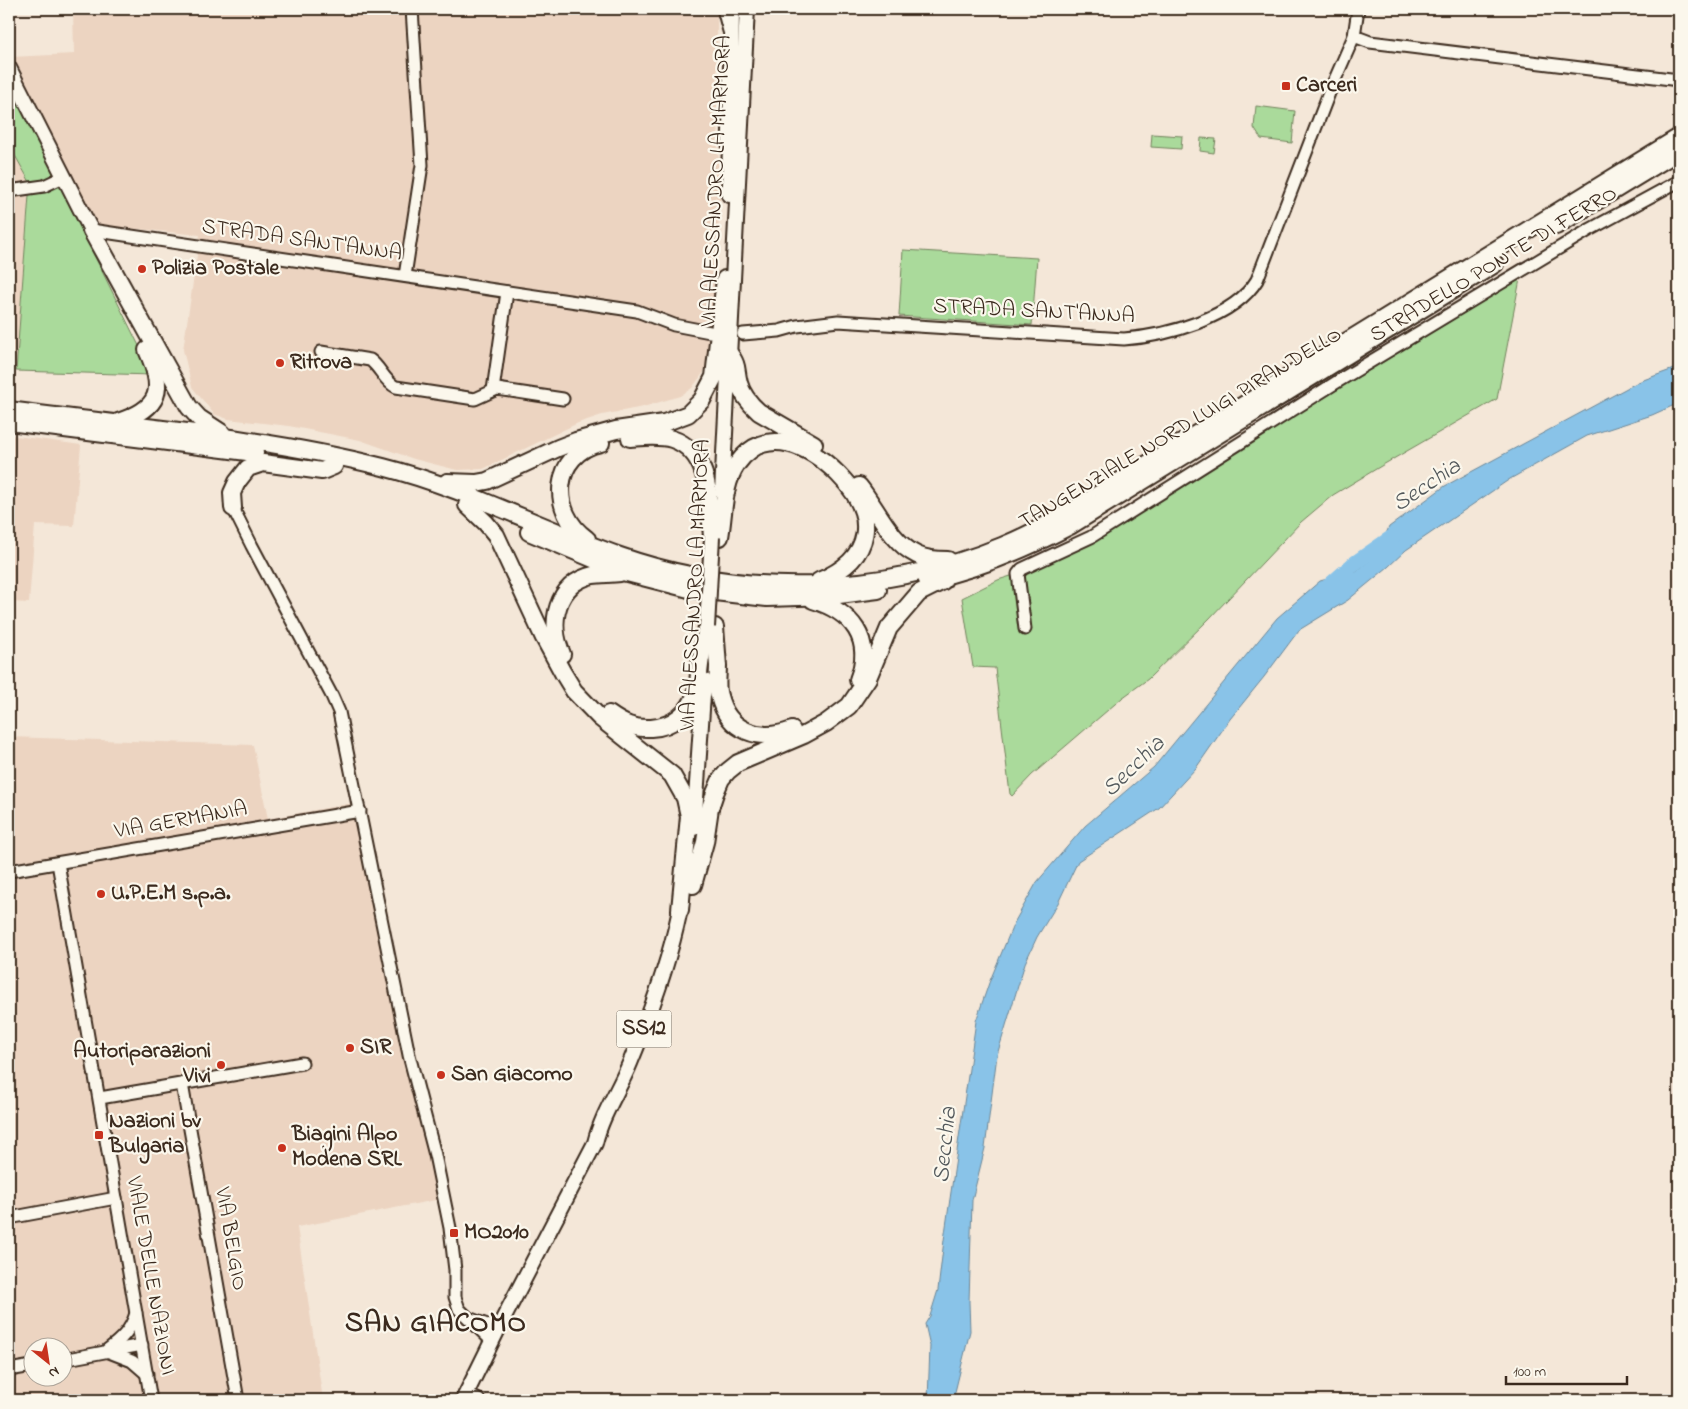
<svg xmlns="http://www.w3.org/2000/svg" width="1688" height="1409" viewBox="0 0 1688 1409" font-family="'Indie Flower',sans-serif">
<rect width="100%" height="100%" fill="#f4e7d8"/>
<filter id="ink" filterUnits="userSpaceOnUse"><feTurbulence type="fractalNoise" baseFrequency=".02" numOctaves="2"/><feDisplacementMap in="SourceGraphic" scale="10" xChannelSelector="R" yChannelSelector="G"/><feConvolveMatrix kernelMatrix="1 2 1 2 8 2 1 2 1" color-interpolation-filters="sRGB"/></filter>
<g filter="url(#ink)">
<g fill="#ecd4c1" fill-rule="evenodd">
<polygon points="73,9 717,9 717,110 720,198 713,317 708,355 704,372 692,388 680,396 643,407 602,415 578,423 483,469 457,470 414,459 360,440 289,426 228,419 214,414 192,387 183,350 200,235 96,225 10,57 74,54"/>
<polygon points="9,145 30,181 16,371 9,370"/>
<polygon points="9,435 81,445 74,526 35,525 29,603 9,602"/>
<path d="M 9,737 L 253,745 L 268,819 L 353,803 L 441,1199 L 297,1227 L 323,1400 L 9,1400 ZM 32,1346 L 62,1346 L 62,1376 L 32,1376 Z"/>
</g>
<g fill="#aada9b" stroke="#72825c">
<polygon points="9,83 145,358 152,375 16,371 30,182 9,145"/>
<polygon points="1256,106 1295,111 1292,143 1261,139 1254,128"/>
<polygon points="1152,134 1182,136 1181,149 1151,147"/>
<polygon points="1201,138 1216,139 1214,153 1200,151"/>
<polygon points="903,250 1037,258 1032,325 899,316"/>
<polygon points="1520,279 1497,399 1381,466 1333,495 1301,522 1209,619 1148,679 1122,698 1032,775 1012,796 1010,794 995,668 973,667 962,598 998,580 1030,570 1070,554 1097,539 1148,505"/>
</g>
<polygon fill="#89c3e8" stroke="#6a8697" points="1679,367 1679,403 1652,415 1587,436 1510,479 1406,550 1388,567 1348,600 1299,630 1264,677 1230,719 1196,768 1159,808 1078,861 1058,903 1037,937 1025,963 997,1055 985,1148 972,1200 969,1302 970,1331 953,1400 928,1400 930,1346 925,1324 930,1316 938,1290 944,1240 976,1021 989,983 1014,923 1037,882 1085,826 1154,767 1277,618 1320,581 1356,571 1376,556 1389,527 1445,486 1638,382"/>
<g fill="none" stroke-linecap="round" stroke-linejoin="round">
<polyline stroke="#89c3e8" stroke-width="15" points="1325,589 1352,565 1398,533"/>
<g stroke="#3b2a1e" stroke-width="15">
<g id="minor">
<polyline points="723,9 729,31"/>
<polyline points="1354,36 1370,42 1679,80"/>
<polyline points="9,191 44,186 63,177"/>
<polyline points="91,230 637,311 674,325 710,332"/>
<polyline points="405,276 422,165 412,9"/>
<path d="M 743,334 L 779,331 L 797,326 L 838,321 L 1124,339 C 1166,336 1234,318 1257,280 L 1329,93 L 1354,36 L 1358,9"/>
<path d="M 321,352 L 370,360 C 380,367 385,382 396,387 L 475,399 L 497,389 L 563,399"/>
<polyline points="493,390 507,292"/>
<polyline points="233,508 252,546 332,696 339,712 409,1055 435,1155 450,1228 455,1270 455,1297 459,1309 492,1341"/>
<polyline points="1025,629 1018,574 1022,569 1091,537 1340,380 1589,230 1679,181"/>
<polyline points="58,863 151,1400"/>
<polyline points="9,871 360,811"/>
<polyline points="182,1084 238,1400"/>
<polyline points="100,1098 302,1063"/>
<polyline points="9,1218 116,1198"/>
<polyline points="471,1319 498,1329"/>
<path d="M 107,1350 C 121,1340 131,1330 136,1313"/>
<polyline points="109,1352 132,1361 147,1374"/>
<polyline points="62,1360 142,1345"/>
<polyline points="9,1370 32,1366"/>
<polyline points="466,1393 479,1400"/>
</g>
</g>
<g stroke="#3b2a1e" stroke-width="18">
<g id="major">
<polyline points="9,68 91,230"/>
<polyline points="729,195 732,9"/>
<polyline points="722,492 747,9"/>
<polyline points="694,828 704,680"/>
<path d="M 463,1400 L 498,1329 L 595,1143 C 602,1114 619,1090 630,1063 C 652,1010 672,955 682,899"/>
</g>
</g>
<g stroke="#3b2a1e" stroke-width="20">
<g id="highway">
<polyline points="1556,226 1679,151"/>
<polyline points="91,230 189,407 199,418 222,433"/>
<path d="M 729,353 C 739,367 735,368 739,383 C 742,395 750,404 759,412 L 814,444"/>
<path d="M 9,410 C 134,427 261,436 383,467 C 465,488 540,528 620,556 C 740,598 884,595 1002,546 C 1024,537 1045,526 1066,514 L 1679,137"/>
<polyline points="9,422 255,453"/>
<path d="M 118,422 C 161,408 165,390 147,350"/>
<path d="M 630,438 C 644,437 659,435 672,439 C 712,452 709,504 712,537"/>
<polyline points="447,482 476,483 487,481 558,448 576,441 616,430 664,423 688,414 702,400 714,377 725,279"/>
<path d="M 859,486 C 877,508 890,542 917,555 C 927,560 938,560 948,560"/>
<polyline points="467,505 486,523 496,535 544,638 563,673 574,691 600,718 672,775 685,798 689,816 680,910"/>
<polyline points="233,508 232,493 237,482 248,468 263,463 322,471 334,466"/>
<polyline points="529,532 627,573 689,589 767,598 831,596 878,590"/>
<path d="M 720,537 C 724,514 723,484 737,464 C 766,423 811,447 838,474 C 879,515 874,558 819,581"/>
<path d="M 587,539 C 549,513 552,453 601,443"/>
<path d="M 927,580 C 978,569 1024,550 1070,526 L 1495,264"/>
<path d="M 813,600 C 852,612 874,639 858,680"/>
<path d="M 715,627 C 716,640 717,653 718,666 C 718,675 716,687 719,696 C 728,732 760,742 792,730"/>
<path d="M 562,654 C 548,624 556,583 593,575 C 602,574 611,574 620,573"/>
<path d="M 609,714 C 623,724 634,729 651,728 C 672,727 691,712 696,692 C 699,681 699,669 701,658 C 703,647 705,637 707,627"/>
<polyline points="693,885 705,842 710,808 715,793 721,779 728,771 738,763 804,735 826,723 849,706 868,678 889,628 919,593 943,581"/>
</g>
</g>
<use href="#minor" stroke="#fbf7ec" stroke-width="11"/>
<use href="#major" stroke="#fbf7ec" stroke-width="14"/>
<use href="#highway" stroke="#fbf7ec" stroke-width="16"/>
<g stroke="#3b2a1e" stroke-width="18" stroke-linecap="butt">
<polyline id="major-bridge" points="707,627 712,537"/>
</g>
<use href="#major-bridge" stroke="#fbf7ec" stroke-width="14"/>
</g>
</g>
<g fill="#c8321e" stroke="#fbf7ec" stroke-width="2">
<rect x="1281" y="81" width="10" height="10" rx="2.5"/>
<circle cx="142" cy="269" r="5"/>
<circle cx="280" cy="363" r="5"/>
<circle cx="101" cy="894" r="5"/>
<circle cx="350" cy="1048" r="5"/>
<circle cx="221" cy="1065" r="5"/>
<circle cx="441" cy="1075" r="5"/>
<rect x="94" y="1130" width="10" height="10" rx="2.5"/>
<circle cx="282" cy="1148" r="5"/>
<rect x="449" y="1228" width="10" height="10" rx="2.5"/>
</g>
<g text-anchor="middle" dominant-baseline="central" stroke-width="4.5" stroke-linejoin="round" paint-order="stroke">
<rect fill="#fbf7ec" stroke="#75685c" stroke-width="1" x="616.5" y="1010.5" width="55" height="37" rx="4"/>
<g font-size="21" font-weight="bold" fill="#3b2a1e">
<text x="644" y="1029">SS12</text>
</g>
<g font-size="22" font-weight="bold" fill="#3b2a1e" stroke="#fbf7ec" text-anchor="start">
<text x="1296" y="86">Carceri</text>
<text x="152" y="269">Polizia Postale</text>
<text x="290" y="363">Ritrova</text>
<text x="111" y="894">U.P.E.M s.p.a.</text>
<text x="360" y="1048">SIR</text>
<text x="211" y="1052" text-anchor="end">Autoriparazioni<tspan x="211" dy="25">Vivi</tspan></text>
<text x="451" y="1075">San Giacomo</text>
<text x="109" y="1122">Nazioni bv<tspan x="109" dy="25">Bulgaria</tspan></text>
<text x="292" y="1135">Biagini Alpo<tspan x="292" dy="25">Modena SRL</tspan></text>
<text x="464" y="1233">MO2010</text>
</g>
<g font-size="22" fill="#3b2a1e" stroke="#fbf7ec">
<text transform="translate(717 181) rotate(-87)">VIA ALESSANDRO LA MARMORA</text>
<text transform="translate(302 241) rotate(8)">STRADA SANT'ANNA</text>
<text transform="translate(1494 265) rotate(-31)">STRADELLO PONTE DI FERRO</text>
<text transform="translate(1034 312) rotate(3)">STRADA SANT'ANNA</text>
<text transform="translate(1181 429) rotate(-31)">TANGENZIALE NORD LUIGI PIRANDELLO</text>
<text transform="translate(696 585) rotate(-87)">VIA ALESSANDRO LA MARMORA</text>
<text transform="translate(181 821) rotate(-10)">VIA GERMANIA</text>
<text transform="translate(230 1239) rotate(80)">VIA BELGIO</text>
<text transform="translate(150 1276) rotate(80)">VIALE DELLE NAZIONI</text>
</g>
<g font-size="24" font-style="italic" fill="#52585b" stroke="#fbf7ec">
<text transform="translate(1427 486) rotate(-34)">Secchia</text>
<text transform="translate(1134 767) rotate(-44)">Secchia</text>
<text transform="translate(946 1145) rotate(-84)">Secchia</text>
</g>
<g font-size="28" font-weight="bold" letter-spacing="1" fill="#3b2a1e" stroke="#fbf7ec">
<text x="436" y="1324">SAN GIACOMO</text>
</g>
</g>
<rect width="1688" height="1409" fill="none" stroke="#fbf7ec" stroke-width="30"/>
<rect x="15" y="15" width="1658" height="1379" fill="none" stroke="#3b2a1e" stroke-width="2" filter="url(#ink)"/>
<g transform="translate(48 1362) rotate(150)"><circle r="24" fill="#fbf7ec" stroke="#aea59a"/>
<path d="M0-4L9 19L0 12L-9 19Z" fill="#c8321e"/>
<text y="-8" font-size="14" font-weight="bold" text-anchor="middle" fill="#3b2a1e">N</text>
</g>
<path d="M1506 1376v8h121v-8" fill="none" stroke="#3b2a1e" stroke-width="2.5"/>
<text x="1513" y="1376" font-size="15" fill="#3b2a1e" stroke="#fbf7ec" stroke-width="4" paint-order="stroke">100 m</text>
</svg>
